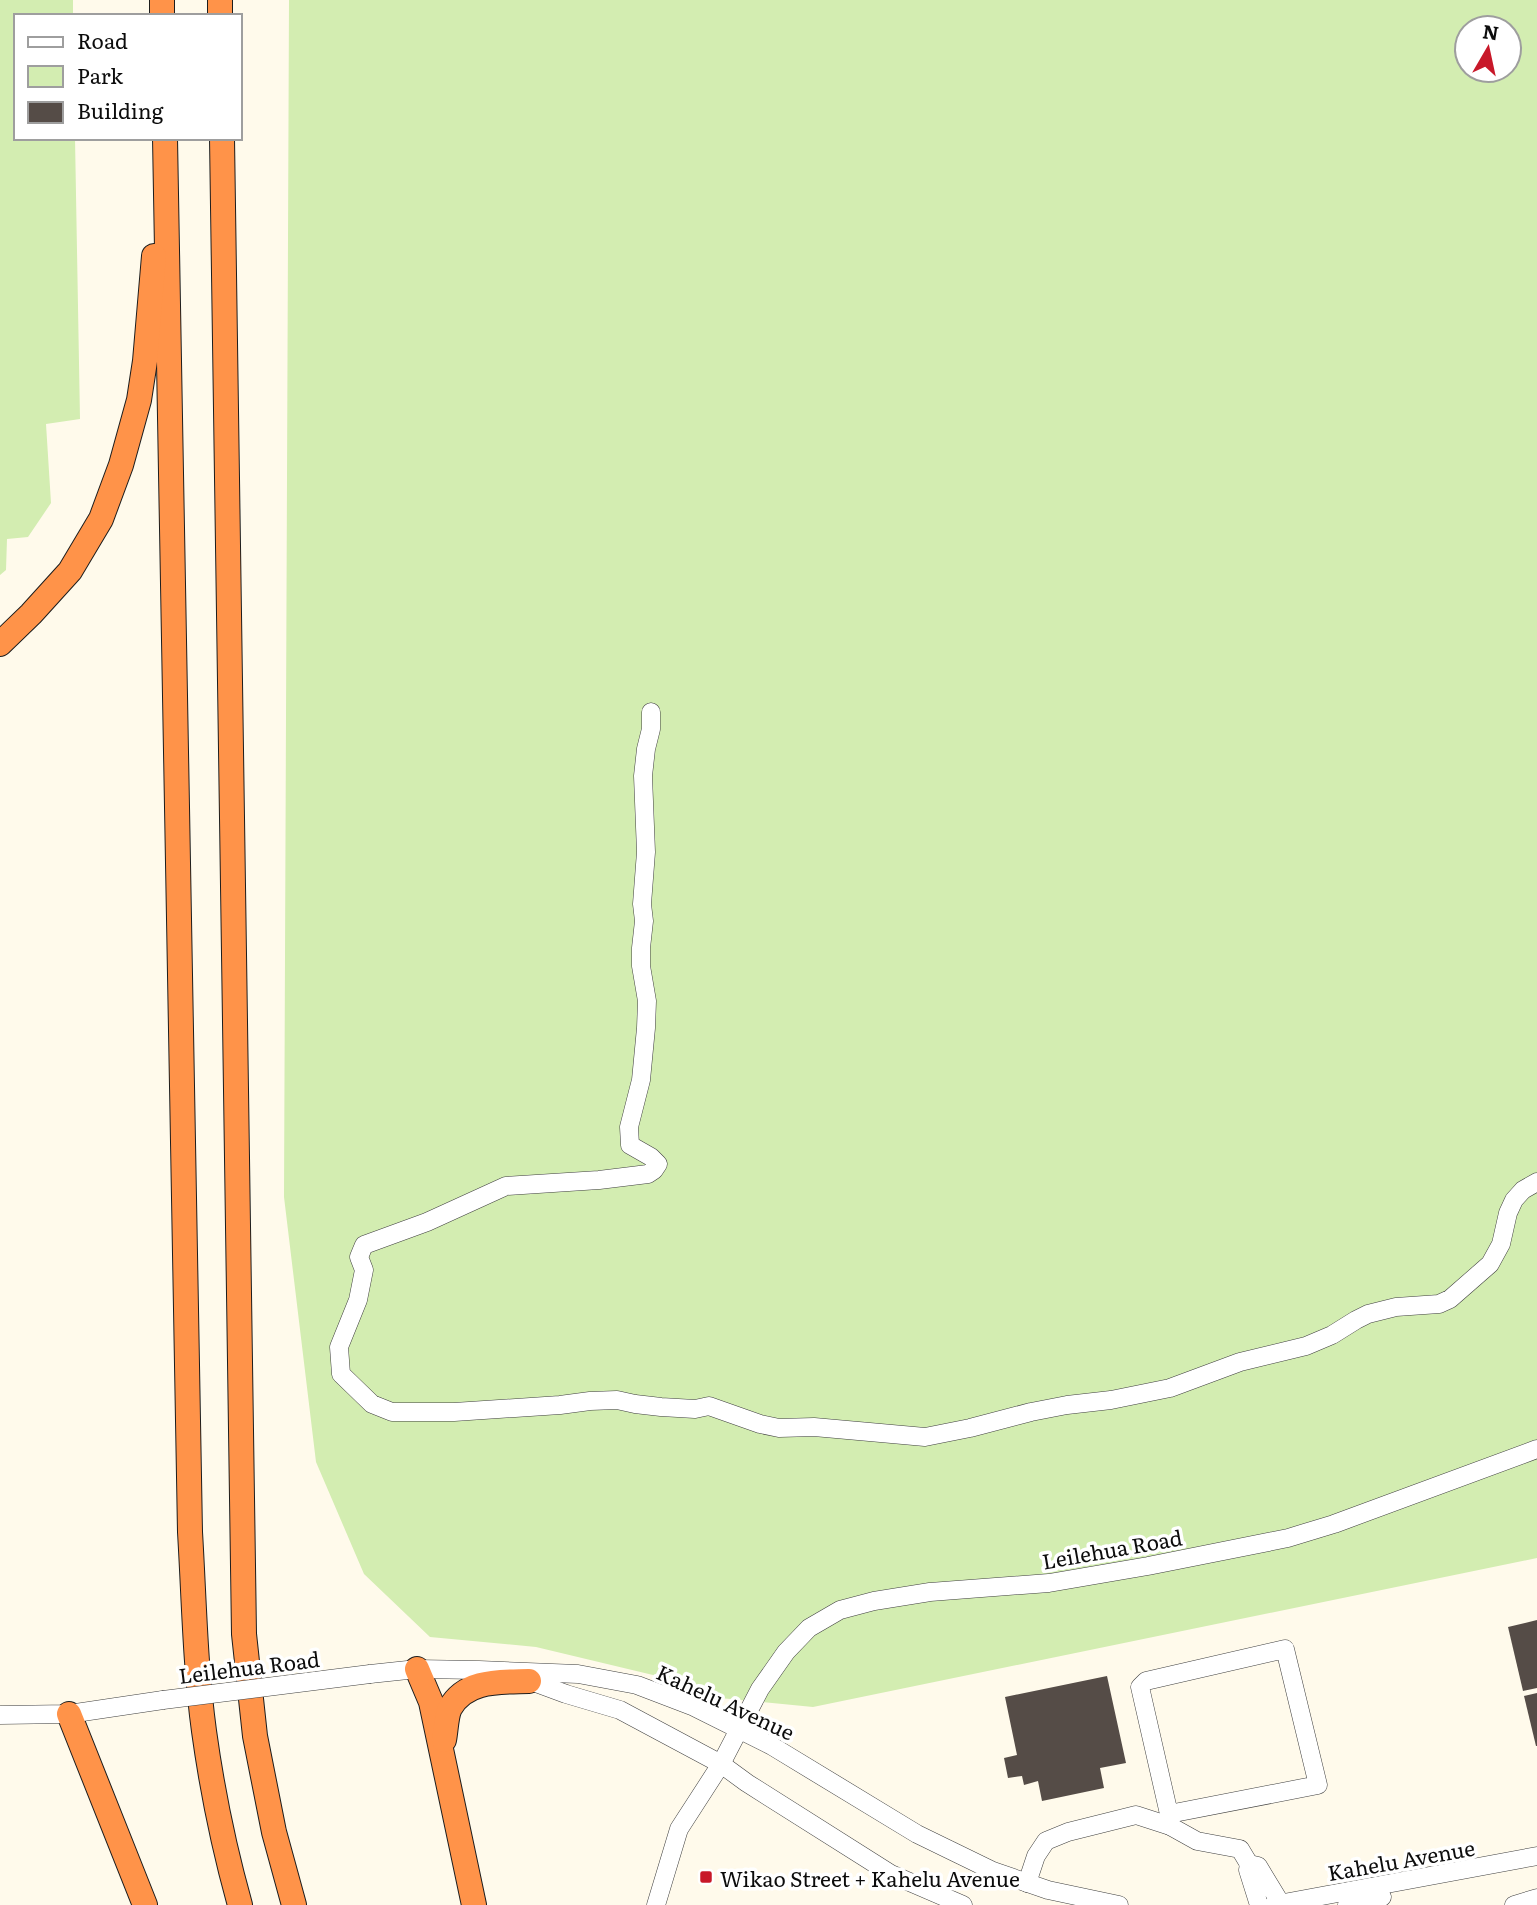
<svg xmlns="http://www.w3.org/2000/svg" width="1537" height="1905" viewBox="0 0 1537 1905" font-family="Literata,serif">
<rect width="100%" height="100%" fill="#fffaeb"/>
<g fill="#d3edb1" fill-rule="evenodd">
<polygon points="0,0 73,0 73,16 16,16 16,138 75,138 80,419 46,424 51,503 28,537 7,539 6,570 0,575"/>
<path d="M 289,0 L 1537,0 L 1537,1558 L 813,1707 L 720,1698 L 653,1675 L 536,1647 L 430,1637 L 364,1574 L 316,1462 L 284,1197 ZM 1467,28 L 1509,28 L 1509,70 L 1467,70 Z"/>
</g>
<g fill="#554c47">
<polygon points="1537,1620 1537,1688 1523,1691 1508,1627"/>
<polygon points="1107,1676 1126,1763 1100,1768 1104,1788 1042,1801 1038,1781 1024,1785 1022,1776 1008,1778 1004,1758 1017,1755 1005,1697"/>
<polygon points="1537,1693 1537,1746 1536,1746 1524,1696"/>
</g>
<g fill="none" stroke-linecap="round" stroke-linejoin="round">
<g stroke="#3f3f3f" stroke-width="19">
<g id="minor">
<polyline points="651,712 651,729 646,749 643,776 646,852 642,904 644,921 641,948 641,966 647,1001 646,1028 641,1080 629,1127 630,1145 651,1157 658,1164 654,1170 648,1174 599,1180 506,1186 427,1222 364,1245 359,1257 364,1270 358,1300 339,1347 341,1374 372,1404 392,1412 454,1412 560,1405 590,1401 617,1400 635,1404 661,1407 695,1409 709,1406 760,1424 779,1428 814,1427 925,1437 970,1428 1031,1412 1067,1405 1111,1400 1170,1388 1240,1362 1306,1346 1332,1335 1356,1320 1368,1314 1396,1307 1439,1304 1450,1299 1490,1264 1501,1244 1508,1213 1514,1200 1523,1190 1537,1182"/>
<polyline points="370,1674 417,1669 479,1670 578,1674 637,1685 692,1706 772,1746 917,1834 993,1871 1048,1890 1119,1905"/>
<polyline points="520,1677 566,1694 620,1710 721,1764 747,1783 891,1874 963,1905"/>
<polyline points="0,1715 69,1714 163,1700"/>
<polyline points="1169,1814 1318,1785 1285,1649 1146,1681 1140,1687 1169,1814 1170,1826"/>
<polyline points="1027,1883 1036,1856 1046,1841 1068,1832 1136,1815 1170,1826 1197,1841 1240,1849 1249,1864"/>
<polyline points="656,1905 679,1829 721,1764 760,1689 786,1652 809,1628 840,1610 874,1601 930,1592 1049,1583 1148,1566 1288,1538 1334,1524 1537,1449"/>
<polyline points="1259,1905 1248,1870 1249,1864 1258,1866 1281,1904"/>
<polyline points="1273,1905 1537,1856"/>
<polyline points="1347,1905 1382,1897"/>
<polyline points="1514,1905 1537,1898"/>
</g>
</g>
<g stroke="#1d1d1d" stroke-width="26">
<g id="highway">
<polyline points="162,0 162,16"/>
<polyline points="220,0 220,16"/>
<path d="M 165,138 L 190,1532 C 194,1598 195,1665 204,1731 C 212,1789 224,1848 240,1905"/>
<polyline points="222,138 244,1634 255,1736 274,1832 294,1905"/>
<polyline points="0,644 31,614 70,571 101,519 121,465 139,400 145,361 154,256"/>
<polyline points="417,1669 431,1702 474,1905"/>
<polyline points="69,1714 145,1905"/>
<path d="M 444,1740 C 446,1730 446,1716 450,1708 C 466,1679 501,1682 529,1681"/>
</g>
</g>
<use href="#minor" stroke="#fff" stroke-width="18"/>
<use href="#highway" stroke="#ff9349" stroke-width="24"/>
<g stroke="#3f3f3f" stroke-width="19" stroke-linecap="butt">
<polyline id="minor-bridge" points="163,1700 370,1674"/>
</g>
<use href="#minor-bridge" stroke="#fff" stroke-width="18"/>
</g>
<rect fill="#c81829" stroke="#fff" stroke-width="2.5" x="699" y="1870" width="14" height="14" rx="3.5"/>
<g text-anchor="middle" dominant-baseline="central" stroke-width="7" stroke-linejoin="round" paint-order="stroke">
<g font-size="21" fill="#0c0c0c" stroke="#fff">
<text transform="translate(1112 1548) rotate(-10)">Leilehua Road</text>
<text transform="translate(249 1666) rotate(-7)">Leilehua Road</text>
<text transform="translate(726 1701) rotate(25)">Kahelu Avenue</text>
<text transform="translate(1401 1859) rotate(-10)">Kahelu Avenue</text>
</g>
<g font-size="21" fill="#0c0c0c" stroke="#fff" text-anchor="start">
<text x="720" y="1877">Wikao Street + Kahelu Avenue</text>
</g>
</g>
<rect x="14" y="14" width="228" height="126" fill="#ffffff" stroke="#9e9e9e" stroke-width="2"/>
<rect x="28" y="37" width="35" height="10" fill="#ffffff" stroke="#9e9e9e" stroke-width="2"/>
<text x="77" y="49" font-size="21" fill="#0c0c0c">Road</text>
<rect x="28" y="66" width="35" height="21" fill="#d3edb1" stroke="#9e9e9e" stroke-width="2"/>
<text x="77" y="84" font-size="21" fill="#0c0c0c">Park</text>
<rect x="28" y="102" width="35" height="21" fill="#554c47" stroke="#9e9e9e" stroke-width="2"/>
<text x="77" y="119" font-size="21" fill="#0c0c0c">Building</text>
<g transform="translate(1488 49) rotate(9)"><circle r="33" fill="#ffffff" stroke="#9e9e9e" stroke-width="2"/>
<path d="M0-5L12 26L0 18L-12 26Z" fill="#c81829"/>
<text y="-10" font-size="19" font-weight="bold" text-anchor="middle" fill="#0c0c0c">N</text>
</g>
</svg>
